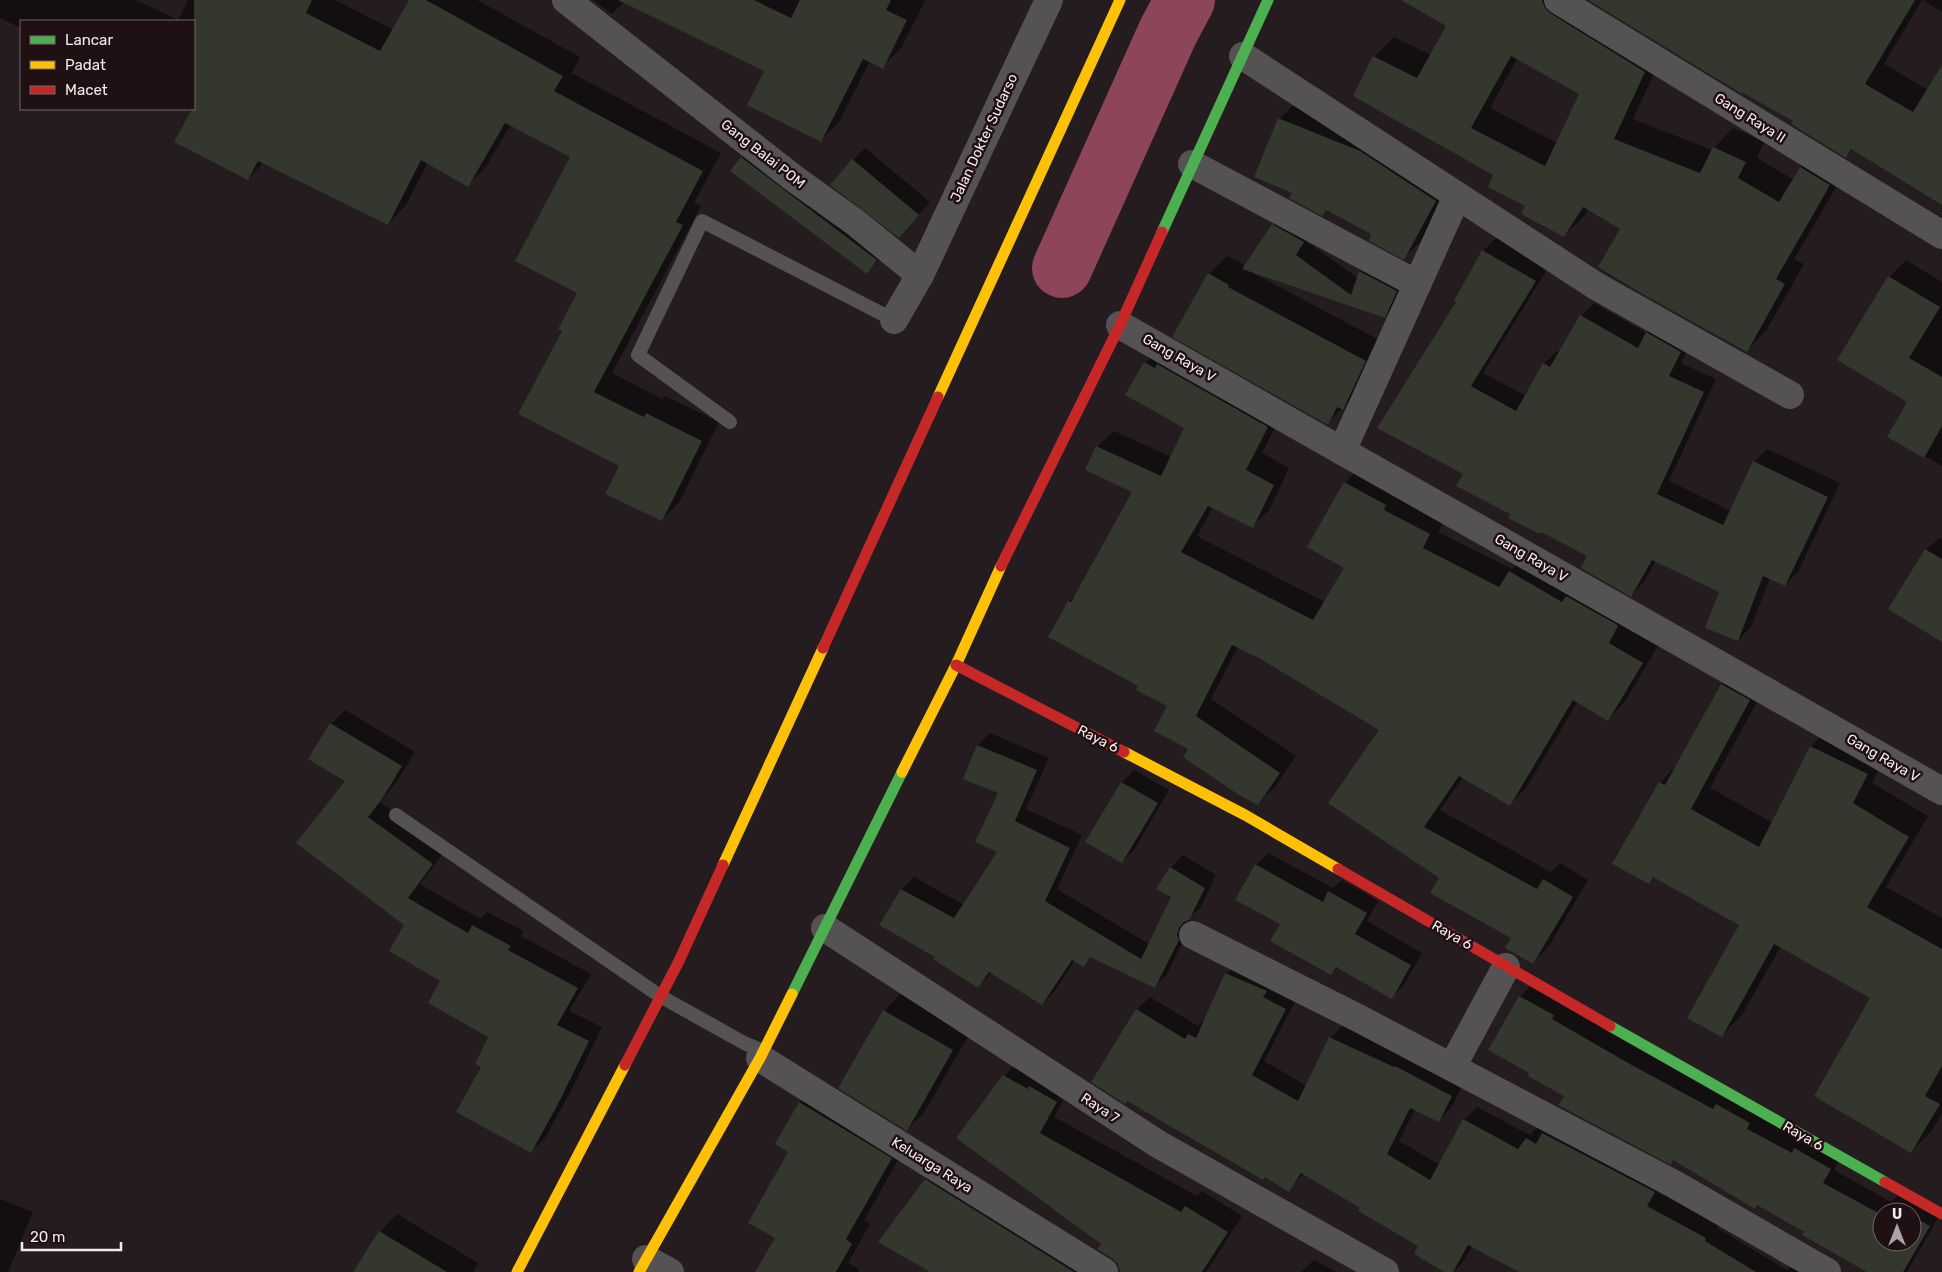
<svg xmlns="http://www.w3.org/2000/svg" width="1942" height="1272" viewBox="0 0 1942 1272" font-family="Rubik,sans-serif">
<rect width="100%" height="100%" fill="#241c1e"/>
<g fill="#0007" fill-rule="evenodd">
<polygon points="0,0 136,0 178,20 188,0 335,0 394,30 410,0 477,0 580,57 572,73 721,153 694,203 701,206 612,373 662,399 665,396 719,422 680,501 662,520 621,466 564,331 579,292 571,157 511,124 486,167 467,185 428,162 406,205 388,224 264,162 248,179 191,112 185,109 194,109 194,21 21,21 21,28 0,18"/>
<polygon points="593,0 923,0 925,1 901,48 882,67 870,61 839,122 821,140 766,70 624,2 612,14"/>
<path d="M 1409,0 L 1580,0 L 1664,52 L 1633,119 L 1712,150 L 1733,128 L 1764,142 L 1757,158 L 1794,180 L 1801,167 L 1821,148 L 1849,165 L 1794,259 L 1804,264 L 1766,331 L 1746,351 L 1621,229 L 1588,209 L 1584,216 L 1564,236 L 1527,205 L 1374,57 L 1394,37 L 1431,55 L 1447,25 ZM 1517,59 L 1580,94 L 1557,143 L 1490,108 Z"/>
<polygon points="1590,0 1922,0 1884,64 1928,90 1942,68 1942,204 1853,149 1845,156 1795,121"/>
<polygon points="1923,0 1942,0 1942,12"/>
<polygon points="1295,103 1451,184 1420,242 1404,258 1373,234 1294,192 1279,119"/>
<polygon points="761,140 885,254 866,273 742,158"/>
<polygon points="865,148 930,202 899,236 853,160"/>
<polygon points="1285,213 1316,229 1307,242 1358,278 1360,271 1372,259 1408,278 1397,304 1384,317 1254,272 1253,273 1383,342 1362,390 1327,423 1209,274 1227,256 1246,266 1273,225"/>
<polygon points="1496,238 1548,268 1483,373 1526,396 1544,364 1557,351 1560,353 1581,316 1594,303 1646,333 1660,320 1693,339 1681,363 1716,379 1669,481 1731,511 1754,462 1767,449 1840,483 1798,572 1785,585 1770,578 1751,627 1738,640 1721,591 1656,560 1644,582 1631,595 1589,556 1512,514 1465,473 1457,301 1483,251"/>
<polygon points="1906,260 1942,282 1942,466 1889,436 1909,402 1889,277"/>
<polygon points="1162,346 1284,410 1262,453 1289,468 1269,510 1253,526 1213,507 1197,536 1325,602 1346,567 1345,483 1361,466 1446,517 1438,532 1512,569 1526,555 1624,627 1658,646 1624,703 1608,719 1578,701 1526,788 1510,804 1463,777 1440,810 1551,872 1560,863 1588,880 1549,946 1533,963 1513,938 1441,877 1381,729 1238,647 1211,699 1296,756 1275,787 1258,803 1190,748 1169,705 1140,686 1050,637 1069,601 1077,593 1134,491 1097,447 1114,431 1171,457 1186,428 1127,395 1145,363"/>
<polygon points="1939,538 1942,540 1942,636 1926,550"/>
<polygon points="1742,664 1769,680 1710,788 1773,823 1811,746 1831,726 1887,754 1872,783 1928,816 1886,887 1942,918 1942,1113 1931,1132 1911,1151 1872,997 1781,946 1742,1015 1722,1035 1741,924 1655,876 1648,883 1660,783 1678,764 1722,684"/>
<polygon points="345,710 415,752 395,784 380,802 446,850 420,884 480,919 487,912 523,931 521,936 591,974 569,1011 602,1027 572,1089 545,1138 531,1151 483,1066 489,1037 442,981 406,924 346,781 331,724"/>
<polygon points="990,733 1049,758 1026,809 1082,835 1057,889 1149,944 1173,897 1171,867 1183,855 1216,875 1201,907 1190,917 1190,927 1167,974 1155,986 1092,956 1084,965 1075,960 1054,992 1042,1004 992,972 978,987 937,956 881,925 902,889 914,877 964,905 998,851 999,793 965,778 978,745"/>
<polygon points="1134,770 1169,790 1134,850 1122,862 1122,783"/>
<polygon points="1268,853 1333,888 1342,880 1378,901 1367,921 1422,953 1404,985 1392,997 1338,967 1331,974 1281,924 1256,865"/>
<polygon points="1239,961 1298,996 1264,1061 1307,1086 1330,1038 1343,1025 1464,1083 1451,1108 1438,1121 1415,1109 1399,1141 1440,1165 1464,1120 1477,1107 1530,1135 1540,1125 1667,1178 1659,1193 1719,1225 1717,1228 1787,1270 1793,1265 1805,1272 1518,1272 1519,1271 1472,1246 1464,1261 1453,1272 1447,1272 1420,1246 1362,1208 1304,1173 1289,1190 1136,1010 1150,997 1198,1026 1202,1021 1205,1023 1226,974"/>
<path d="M 1532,984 L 1842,1156 L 1834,1170 L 1891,1202 L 1902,1191 L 1941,1213 L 1907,1272 L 1869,1272 L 1758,1204 L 1755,1207 L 1674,1160 L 1670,1163 L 1565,1095 L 1520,997 ZM 1882,1212 L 1912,1212 L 1912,1242 L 1882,1242 Z"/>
<polygon points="902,992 971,1031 925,1111 907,1130 884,1011"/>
<polygon points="1020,1060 1072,1085 1054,1117 1197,1196 1202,1191 1242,1216 1206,1272 1121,1272 1119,1265 1102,1244 1004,1076"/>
<polygon points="819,1083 910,1139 864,1220 870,1224 848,1263 859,1269 858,1272 757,1272 776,1238 790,1151 776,1144 800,1102"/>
<polygon points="942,1164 1112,1270 1120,1272 933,1272 926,1180"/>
<polygon points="0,1199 33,1212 8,1272 0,1272"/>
<polygon points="397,1214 478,1263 473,1272 355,1272 380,1232"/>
<polygon points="1314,1260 1336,1272 1301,1272"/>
</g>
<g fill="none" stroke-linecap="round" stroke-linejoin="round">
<polyline stroke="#8c4657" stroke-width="60" points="1062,268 1168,32 1185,0"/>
</g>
<g fill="#33372d" fill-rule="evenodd">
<polygon points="194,0 312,0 306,13 380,51 409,0 426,0 563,76 554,91 703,171 676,222 683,225 594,392 644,417 646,413 702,441 662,521 605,494 619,466 518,414 562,331 558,329 577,293 515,261 570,157 505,123 468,187 421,160 388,225 258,161 248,180 174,142 192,109 194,109"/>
<polygon points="618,0 754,0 791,18 800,0 891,0 886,10 907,20 883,69 863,59 821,142 747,105 764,71"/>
<path d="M 1401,0 L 1542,0 L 1545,8 L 1550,13 L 1645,72 L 1614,139 L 1700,173 L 1713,147 L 1746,162 L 1738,178 L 1779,202 L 1800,167 L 1830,185 L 1776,279 L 1785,284 L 1747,352 L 1646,296 L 1598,267 L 1620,229 L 1583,207 L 1564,237 L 1521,214 L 1525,206 L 1488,187 L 1493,175 L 1353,96 L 1373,56 L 1417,78 L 1446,26 ZM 1511,56 L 1579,94 L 1545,166 L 1471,128 Z"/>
<polygon points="1588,0 1915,0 1865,84 1913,112 1942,65 1942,205 1851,149 1846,158 1791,124 1793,121 1743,93 1742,94"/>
<polygon points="1278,118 1360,151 1436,201 1404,260 1369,241 1371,234 1326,210 1322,216 1289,198 1292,193 1254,177"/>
<polygon points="741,157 877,260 867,274 730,171"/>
<polygon points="852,159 919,215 899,238 830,185"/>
<polygon points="1272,224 1304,242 1296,255 1351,295 1359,271 1397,291 1385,318 1242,269"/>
<polygon points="1482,250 1536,281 1471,386 1516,411 1543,363 1550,367 1580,315 1638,348 1646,332 1681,352 1669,376 1704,392 1657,494 1723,525 1753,461 1828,497 1785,586 1763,576 1738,641 1705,628 1719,592 1652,560 1631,597 1581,568 1587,556 1541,532 1540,534 1508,518 1510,514 1456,486 1463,474 1377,428 1456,302 1454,301"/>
<polygon points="1208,273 1229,285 1228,287 1366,361 1343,410 1337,407 1328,425 1172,337"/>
<polygon points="1888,276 1940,307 1909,358 1942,377 1942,426 1924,458 1887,437 1907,402 1837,360"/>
<polygon points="1144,362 1155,368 1157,364 1268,427 1246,470 1274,485 1253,528 1208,506 1181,552 1313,620 1344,568 1307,547 1344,482 1386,505 1384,510 1430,534 1423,548 1499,587 1509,571 1562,602 1566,596 1616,624 1618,626 1609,643 1643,663 1608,721 1573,700 1510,806 1459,776 1424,827 1537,889 1543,879 1573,897 1533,964 1505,948 1511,938 1430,893 1439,878 1328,803 1379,730 1260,659 1232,645 1196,716 1280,773 1258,805 1239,795 1183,757 1188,749 1154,731 1167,706 1136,690 1138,686 1048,637 1068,601 1071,602 1132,492 1085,470 1096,446 1161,476 1184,428 1125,395"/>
<polygon points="1925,549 1942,559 1942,642 1888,609"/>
<polygon points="1721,684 1750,700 1691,809 1759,847 1810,746 1868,774 1853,803 1909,837 1867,907 1942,949 1942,1066 1925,1096 1940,1104 1911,1153 1814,1096 1870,998 1774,944 1722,1037 1687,1018 1739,925 1653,877 1649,884 1612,864 1659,782 1665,785"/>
<polygon points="330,723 402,766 382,799 368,817 433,864 408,898 468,933 472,925 511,946 508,950 578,988 557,1025 589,1041 558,1104 531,1153 456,1112 481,1067 475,1064 488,1037 428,1003 440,981 389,951 404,925 296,843 345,781 308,759"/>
<polygon points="977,745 1037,770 1015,821 1070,848 1045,901 1141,959 1171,897 1156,889 1170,867 1205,888 1189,920 1184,922 1179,928 1177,935 1179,940 1155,988 1090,957 1084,967 1072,960 1042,1005 989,972 978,988 933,959 935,957 879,925 901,889 954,918 997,852 975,842 998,793 963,779"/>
<polygon points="1121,782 1158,803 1122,863 1085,842"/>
<polygon points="1255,864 1323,902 1328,891 1367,913 1355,934 1411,965 1392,999 1336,967 1331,975 1270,941 1280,924 1235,900"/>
<polygon points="1225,973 1267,991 1263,997 1286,1009 1252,1075 1298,1101 1329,1037 1394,1067 1395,1066 1452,1096 1439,1122 1410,1108 1387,1154 1430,1180 1463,1119 1518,1149 1526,1138 1536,1144 1542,1133 1655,1192 1647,1206 1706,1238 1705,1241 1756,1272 1519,1272 1468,1245 1453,1272 1444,1272 1414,1254 1418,1246 1358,1211 1360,1208 1301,1173 1289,1192 1265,1177 1263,1180 1127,1101 1125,1104 1091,1082 1136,1009 1185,1039 1188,1034 1196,1038"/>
<polygon points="1519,996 1554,1015 1552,1019 1628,1063 1713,1109 1716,1104 1750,1123 1747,1129 1792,1153 1794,1148 1831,1169 1823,1183 1882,1215 1882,1242 1912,1242 1912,1216 1930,1226 1903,1272 1867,1272 1802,1235 1804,1232 1757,1205 1755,1209 1673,1160 1671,1165 1558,1105 1564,1096 1528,1076 1529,1073 1488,1050"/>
<polygon points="883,1010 953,1050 907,1131 838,1088"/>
<polygon points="1003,1075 1028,1089 1029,1086 1057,1102 1040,1133 1181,1212 1185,1206 1228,1232 1202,1272 1120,1272 1118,1264 1113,1259 1097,1249 1101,1244 956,1138"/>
<polygon points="799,1102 892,1158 846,1239 852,1244 836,1272 755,1272 775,1238 748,1223 788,1152 775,1144"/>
<polygon points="925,1179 1074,1272 930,1272 878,1242"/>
<polygon points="379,1231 447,1272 353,1272"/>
</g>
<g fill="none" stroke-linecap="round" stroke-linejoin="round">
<g stroke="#545252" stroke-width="14">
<polyline points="730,422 638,355 702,221 894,320"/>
<polyline points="396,815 660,996 744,1043 763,1051"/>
</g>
<g stroke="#545252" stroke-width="28">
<polyline points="566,0 792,177 856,223 920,275 894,320"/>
<polyline points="1558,0 1942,235"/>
<polyline points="1243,56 1596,286 1790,395"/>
<polyline points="1192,164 1417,284"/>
<polyline points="920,275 1049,0"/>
<polyline points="1120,325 1942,791"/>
<polyline points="1342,451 1457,196"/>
<polyline points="825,928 1158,1144 1385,1272"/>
<polyline points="1193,935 1358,1018 1674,1184 1827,1272"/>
<polyline points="760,1058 1104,1272"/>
<polyline points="1452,1067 1506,967"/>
<polyline points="646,1259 670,1272"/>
</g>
<g stroke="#4caf50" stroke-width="11">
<polyline points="1162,232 1268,0"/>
<polyline points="792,994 902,772"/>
<polyline points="1610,1026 1885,1182"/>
</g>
<g stroke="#ffc107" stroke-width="11">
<polyline points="938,397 1120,0"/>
<polyline points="1124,752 1245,815 1338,869"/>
<polyline points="902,772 956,665 1001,566"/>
<polyline points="723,865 823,648"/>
<polyline points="517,1272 625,1065"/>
<polyline points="639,1272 760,1058 792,994"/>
</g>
<g stroke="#c62828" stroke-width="11">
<polyline points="1001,566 1120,325 1162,232"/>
<polyline points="823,648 938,397"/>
<polyline points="956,665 1124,752"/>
<polyline points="1338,869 1610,1026"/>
<polyline points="625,1065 679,961 723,865"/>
<polyline points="1885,1182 1942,1214"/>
</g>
</g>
<g text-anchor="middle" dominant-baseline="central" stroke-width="5" stroke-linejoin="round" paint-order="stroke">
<g font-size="14" fill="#f5e9eb" stroke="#1f1013">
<text transform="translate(1750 118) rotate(32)">Gang Raya II</text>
<text transform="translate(984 138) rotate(-65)">Jalan Dokter Sudarso</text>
<text transform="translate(763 154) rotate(38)">Gang Balai POM</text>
<text transform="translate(1179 358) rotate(30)">Gang Raya V</text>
<text transform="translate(1531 558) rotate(30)">Gang Raya V</text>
<text transform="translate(1098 739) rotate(27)">Raya 6</text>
<text transform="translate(1883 758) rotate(30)">Gang Raya V</text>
<text transform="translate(1452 935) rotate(30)">Raya 6</text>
<text transform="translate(1100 1108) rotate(33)">Raya 7</text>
<text transform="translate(1803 1136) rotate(30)">Raya 6</text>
<text transform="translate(932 1165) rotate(32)">Keluarga Raya</text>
</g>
</g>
<rect x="20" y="20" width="175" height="90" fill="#1f1013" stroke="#756769"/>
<rect x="30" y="36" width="25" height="8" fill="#4caf50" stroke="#756769"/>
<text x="65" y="45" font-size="15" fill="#f5e9eb">Lancar</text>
<rect x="30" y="61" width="25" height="8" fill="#ffc107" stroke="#756769"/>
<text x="65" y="70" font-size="15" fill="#f5e9eb">Padat</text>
<rect x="30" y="86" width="25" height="8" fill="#c62828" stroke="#756769"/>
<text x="65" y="95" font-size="15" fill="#f5e9eb">Macet</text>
<g transform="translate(1897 1227)"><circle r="24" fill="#1f1013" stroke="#756769"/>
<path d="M0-4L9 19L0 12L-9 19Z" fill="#aca1a3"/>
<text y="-8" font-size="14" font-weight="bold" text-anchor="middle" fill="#f5e9eb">U</text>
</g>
<path d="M22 1242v8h99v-8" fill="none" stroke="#f5e9eb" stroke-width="2.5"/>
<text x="30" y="1242" font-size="15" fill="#f5e9eb" stroke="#1f1013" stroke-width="4" paint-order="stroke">20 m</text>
</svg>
